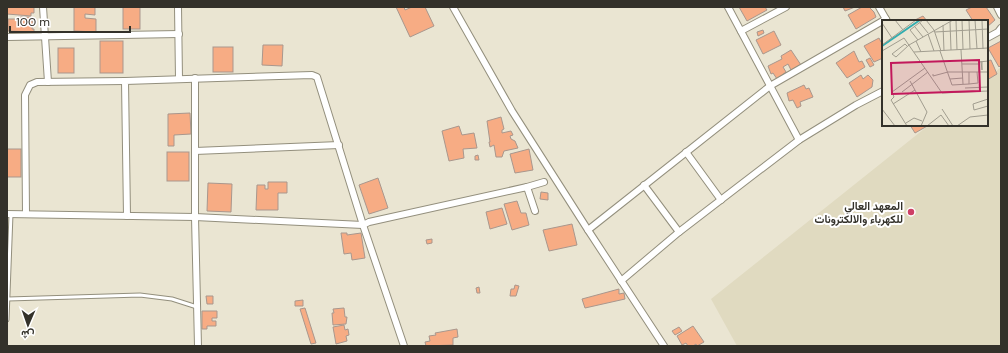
<svg xmlns="http://www.w3.org/2000/svg" width="1008" height="353" viewBox="0 0 1008 353" font-family="'DM Sans',Vazirmatn,sans-serif">
<rect width="100%" height="100%" fill="#eae5d2"/>
<polygon fill="#e0dac0" points="1001,67 1001,346 737,346 711,299 929,125 987,125 987,79"/>
<g fill="#f7ac84" stroke="#a9978d">
<polygon points="7,7 34,7 34,13 31,13 31,16 7,14"/>
<polygon points="74,7 95,7 95,15 85,14 85,18 96,19 96,32 74,31"/>
<rect x="123" y="7" width="17" height="22"/>
<polygon points="396,7 404,7 405,10 412,7 425,7 434,26 410,37"/>
<polygon points="739,7 765,7 767,10 747,21"/>
<polygon points="843,7 855,7 845,11"/>
<polygon points="862,7 869,7 874,12 876,17 856,29 848,15"/>
<polygon points="972,7 986,7 995,20 987,27 987,21 973,21 966,10"/>
<polygon points="923,16 927,21 913,21"/>
<polygon points="18,17 31,17 30,21 33,21 32,29 34,29 34,32 8,31 8,19 18,19"/>
<polygon points="763,30 764,33 758,36 757,32"/>
<polygon points="774,31 781,45 763,54 756,40"/>
<polygon points="879,38 881,42 883,41 883,58 874,62 864,46"/>
<rect x="100" y="41" width="23" height="32"/>
<polygon points="1001,41 1001,65 999,67 988,48"/>
<polygon points="263,45 283,45 282,66 262,65"/>
<rect x="213" y="47" width="20" height="25"/>
<rect x="58" y="48" width="16" height="25"/>
<polygon points="791,50 801,65 791,70 788,64 783,67 786,72 777,79 773,73 771,74 768,66 782,59 781,56"/>
<polygon points="854,51 859,62 862,61 865,67 847,78 836,63"/>
<polygon points="870,58 874,65 870,67 866,60"/>
<polygon points="991,60 997,74 987,80 987,61"/>
<polygon points="861,75 863,79 868,75 873,80 872,87 857,97 849,83"/>
<polygon points="804,85 806,89 809,88 813,97 800,102 801,106 797,108 793,100 789,101 787,93"/>
<polygon points="190,113 191,134 174,135 174,146 168,146 168,114"/>
<polygon points="501,117 504,129 502,130 502,133 511,131 513,135 510,136 511,139 515,141 518,148 504,151 502,157 496,157 494,145 490,147 489,142 490,142 487,121"/>
<polygon points="910,125 929,125 915,133"/>
<polygon points="459,126 462,135 474,133 477,148 463,149 464,158 449,161 442,131"/>
<rect x="7" y="149" width="14" height="28"/>
<polygon points="529,149 533,170 515,173 510,154"/>
<rect x="167" y="152" width="22" height="29"/>
<polygon points="478,155 479,160 475,160 475,156"/>
<polygon points="378,178 388,208 369,214 359,185"/>
<polygon points="268,182 287,182 287,193 278,193 278,210 256,210 257,185 265,185 265,189 268,189"/>
<polygon points="208,183 232,184 231,212 207,211"/>
<polygon points="541,192 548,193 548,200 540,199"/>
<polygon points="517,201 521,213 526,213 529,225 512,230 504,204"/>
<polygon points="502,208 507,224 490,229 486,212"/>
<polygon points="572,224 577,245 549,251 543,230"/>
<polygon points="341,233 347,233 347,235 361,233 365,258 352,260 351,253 344,254"/>
<polygon points="432,239 432,243 427,244 426,240"/>
<polygon points="515,285 519,286 516,296 510,296 511,289 514,289"/>
<polygon points="479,287 480,293 477,293 476,288"/>
<polygon points="619,289 619,294 624,293 625,299 585,308 582,299"/>
<polygon points="206,296 213,296 213,304 207,304"/>
<polygon points="303,300 303,306 295,306 295,301"/>
<polygon points="305,308 316,343 311,344 300,309"/>
<polygon points="344,308 345,317 347,317 346,324 333,325 332,313 334,313 333,309"/>
<polygon points="202,311 217,311 217,318 212,318 212,321 216,321 216,326 207,326 207,329 202,329"/>
<polygon points="344,325 345,330 348,329 349,335 346,336 347,341 336,344 333,327"/>
<polygon points="693,326 704,342 697,346 696,344 693,346 688,346 686,343 682,345 677,336"/>
<polygon points="679,327 682,331 675,335 672,331"/>
<polygon points="457,329 458,337 453,338 453,345 426,346 425,342 430,341 429,336 436,335 435,333"/>
</g>
<g fill="none" stroke-linecap="round" stroke-linejoin="round">
<g stroke="#938f7d" stroke-width="5">
<g id="lane">
<polyline points="8,299 140,295 172,299 197,307"/>
<polyline points="7,320 11,214"/>
</g>
</g>
<g stroke="#938f7d" stroke-width="8">
<g id="street">
<polyline points="43,7 48,82"/>
<polyline points="178,7 179,79"/>
<polyline points="453,7 512,111 588,230 664,346"/>
<polyline points="728,7 799,140"/>
<polyline points="879,7 887,21"/>
<polyline points="997,7 1001,15"/>
<polyline points="741,31 786,7"/>
<polyline points="7,37 179,34"/>
<polyline points="987,38 998,32 1001,28"/>
<polyline points="195,78 195,217 198,346"/>
<polyline points="195,151 339,145"/>
<polyline points="686,152 721,200"/>
<polyline points="644,185 679,232"/>
<polyline points="527,187 544,182"/>
<polyline points="7,214 195,217 363,225 369,222 527,187 535,211"/>
<polyline points="26,214 25,95 30,85 37,82 125,81"/>
<polyline points="127,216 125,81 312,75 317,77 363,225 404,346"/>
<polyline points="588,230 770,86 886,19"/>
<polyline points="621,281 679,232 799,140 856,105 883,91"/>
</g>
</g>
<use href="#lane" stroke="#fff" stroke-width="3"/>
<use href="#street" stroke="#fff" stroke-width="6"/>
</g>
<circle fill="#ce3f65" stroke="#fff" stroke-width="1.5" cx="911" cy="212" r="4"/>
<g text-anchor="middle" dominant-baseline="central" stroke-width="4" stroke-linejoin="round" paint-order="stroke">
<g font-size="11" font-weight="bold" fill="#33312a" stroke="#fff" text-anchor="end">
<text x="903" y="206">المعهد العالي<tspan x="903" dy="13">للكهرباء والالكترونات</tspan></text>
</g>
</g>
<g transform="translate(882 20)">
<rect width="106" height="106" fill="#eae5d2"/>
<path fill="none" stroke="#33adaf" stroke-width="2" d="M 0,26 L 38,0"/>
<path fill="none" stroke="#a19d8f" stroke-width="1" d="M 13,0 L 21,10M 44,0 L 52,10 L 59,31M 74,0 L 75,30M 80,0 L 81,29M 87,0 L 88,29M 93,0 L 95,29M 100,0 L 101,29M 68,2 L 69,30M 0,3 L 10,18M 38,3 L 46,13M 61,5 L 62,31M 33,7 L 41,17M 53,12 L 106,9M 46,14 L 52,31M 36,20 L 28,10 L 41,0M 34,21 L 39,32M 0,25 L 34,0M 25,26 L 23,24 L 10,34 L 14,37 L 27,25 L 71,0M 79,30 L 81,64M 0,31 L 22,18 L 60,73 L 106,71M 58,31 L 70,65 L 87,64 L 87,52M 32,32 L 106,28M 99,41 L 100,50 L 100,41M 80,44 L 97,44M 97,52 L 97,42 L 106,41M 51,54 L 51,56 L 66,52 L 106,52M 68,59 L 81,58M 28,61 L 45,92 L 39,106M 87,64 L 96,63 L 95,52M 83,68 L 106,67M 20,72 L 46,52M 106,79 L 91,84 L 92,90 L 106,86M 11,84 L 33,70M 0,89 L 13,106M 60,89 L 71,106M 24,103 L 32,98 L 40,101M 25,106 L 9,80 L 12,77 L 10,72 L 43,48M 45,106 L 59,95 L 67,106M 75,106 L 88,97 L 106,95"/>
<path fill="#c2185b" fill-opacity="0.15" stroke="#c2185b" stroke-width="2" d="M 97,40 L 98,71 L 10,74 L 9,43 Z"/>
<rect width="106" height="106" fill="none" stroke="#33312a" stroke-width="2"/>
</g>
<rect width="1008" height="353" fill="none" stroke="#33312a" stroke-width="16"/>
<g transform="translate(28 325) rotate(182)" stroke="#ffffff" stroke-width="3" paint-order="stroke">
<path d="M0-3L7 15L0 10L-7 15Z" fill="#33312a"/>
<text y="-6" font-size="11" font-weight="bold" text-anchor="middle" fill="#33312a">ش</text>
</g>
<path d="M10 26v6h120v-6" fill="none" stroke="#33312a" stroke-width="2"/>
<text x="16" y="26" font-size="12" fill="#33312a" stroke="#ffffff" stroke-width="3" paint-order="stroke">100 m</text>
</svg>
